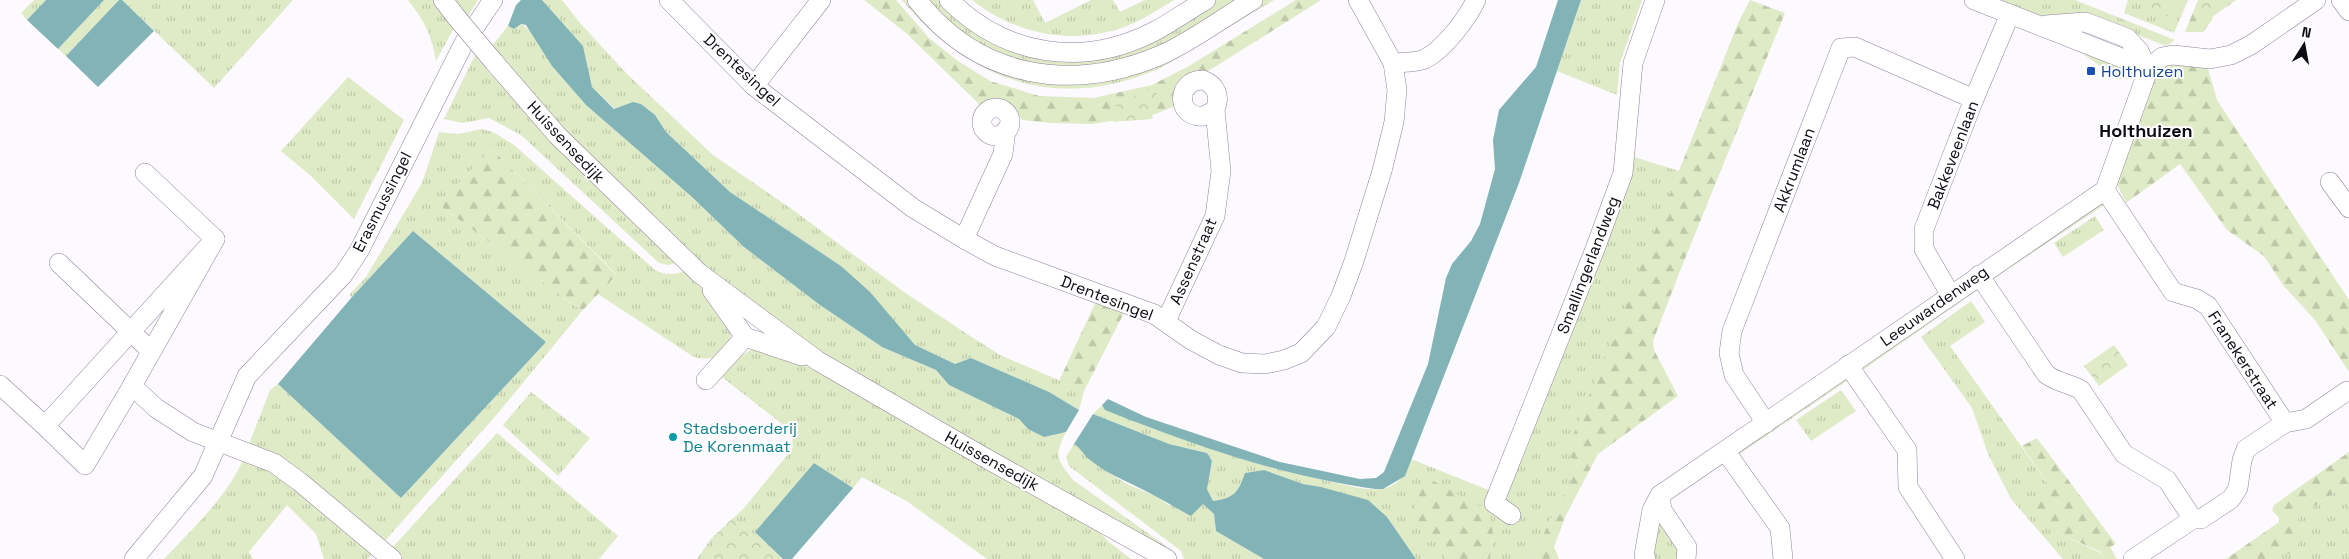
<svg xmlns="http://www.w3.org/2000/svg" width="2349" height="559" viewBox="0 0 2349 559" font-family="'Space Grotesk',sans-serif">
<defs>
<pattern id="grass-tufts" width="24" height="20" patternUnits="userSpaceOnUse" patternTransform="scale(1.25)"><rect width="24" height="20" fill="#dfebc6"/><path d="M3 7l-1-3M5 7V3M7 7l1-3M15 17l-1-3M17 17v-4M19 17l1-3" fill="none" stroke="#bec8a9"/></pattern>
<pattern id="forest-firs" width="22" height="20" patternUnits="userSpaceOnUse" patternTransform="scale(1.25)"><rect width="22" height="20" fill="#dfebc6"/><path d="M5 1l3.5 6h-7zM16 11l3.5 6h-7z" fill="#bec8a9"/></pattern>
<pattern id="park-crowns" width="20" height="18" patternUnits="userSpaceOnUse" patternTransform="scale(1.25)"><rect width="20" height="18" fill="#dfebc6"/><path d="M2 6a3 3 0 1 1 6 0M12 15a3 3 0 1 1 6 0" fill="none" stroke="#bec8a9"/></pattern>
</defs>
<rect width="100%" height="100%" fill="#fcf9ff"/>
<g fill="url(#grass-tufts)">
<polygon points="34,0 46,0 27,20 21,13"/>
<polygon points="104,0 119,0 66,56 58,49"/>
<polygon points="122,0 293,0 214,88"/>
<path d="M 408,0 L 435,0 L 455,26 L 436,61 C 431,33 425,22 408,0 Z"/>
<polygon points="446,0 478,0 464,23"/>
<polygon points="542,0 562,0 580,23 627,74 713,155 793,210 904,292 970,336 1000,355 1084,391 1079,410 1049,392 971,358 955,364 915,345 841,266 730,192 666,132 655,115 641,104 633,102 615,109 592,87 583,46"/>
<path d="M 902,0 L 912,0 L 944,35 L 1088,81 L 1261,0 L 1274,0 C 1249,15 1224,30 1199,45 C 1186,52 1173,62 1160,68 C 1060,113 970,82 902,0 Z"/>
<polygon points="922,0 943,0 967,23 1082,57 1211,0 1246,0 1162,50 1061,72 984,52"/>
<path d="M 972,0 L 1033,0 L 1045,23 L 1091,0 L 1113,0 L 1120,12 L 1145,0 L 1174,0 C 1158,10 1141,21 1124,27 C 1071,46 1015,34 972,0 Z"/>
<polygon points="1581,0 1642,0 1620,63 1617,95 1557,71"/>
<polygon points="1994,0 2075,0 2175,40 2166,46 2092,17 2043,19"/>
<polygon points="2128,0 2188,0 2174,33 2124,13"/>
<path d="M 521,24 L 531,31 L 552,66 L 586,105 L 692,197 L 744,247 L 820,305 L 882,347 L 936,370 L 949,385 L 1019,419 L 1028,429 L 1044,436 L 1066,432 C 1053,458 1058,460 1073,480 L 1173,551 L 1174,556 L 842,371 L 683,252 L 566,140 L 490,48 L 508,26 L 514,29 Z"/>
<polygon points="2071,45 2134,71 2135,75 2133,79 2118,79"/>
<polygon points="475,55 490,73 605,191 677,259 675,263 669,265 659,263 521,135 489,118 463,123 444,119"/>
<polygon points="348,77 404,120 354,219 311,176 281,151"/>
<path d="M 482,129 L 493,132 L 514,145 L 655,270 C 667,276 676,275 689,269 L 732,324 C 730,351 722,363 694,357 L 598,294 L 616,274 L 492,149 L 438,204 L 582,311 L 499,412 L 383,543 L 249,444 L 270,390 L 278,384 L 401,498 L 546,342 L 413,231 L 352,297 L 349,295 L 366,277 L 422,183 L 439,132 L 458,134 Z"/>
<path d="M 1628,155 L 1679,171 L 1655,233 L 1580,461 L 1531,559 L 1490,559 L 1493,535 L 1415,513 C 1423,530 1442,541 1446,559 L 1416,559 L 1387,517 L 1321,487 L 1303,484 L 1264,470 L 1245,473 C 1238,493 1234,498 1213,501 L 1207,489 L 1212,461 L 1207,453 L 1169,444 L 1093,414 L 1102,405 L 1106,410 C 1176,438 1246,463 1320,479 C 1339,483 1361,491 1381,489 C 1398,487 1406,474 1411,459 L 1501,495 Z"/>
<polygon points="2101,203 2104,205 1989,282 1986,277"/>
<polygon points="2095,216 2104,230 2063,257 2054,243"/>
<polygon points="1973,289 1979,289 1860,372 1857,367"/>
<polygon points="1971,301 1985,322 1950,346 2053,491 2060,529 2049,537 2058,533 2101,553 2103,559 2063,559 2011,499 1988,454 1972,408 1921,337"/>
<path d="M 759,347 L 807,361 L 1091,524 L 1108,541 L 1131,559 L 987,559 L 908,502 L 862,477 L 853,488 L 814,463 L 755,532 L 783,559 L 697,559 L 710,540 L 744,508 L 793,448 L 792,437 L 782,424 L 717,373 C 733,364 741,353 759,347 Z"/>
<polygon points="1844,379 1847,381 1735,457 1736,451"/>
<polygon points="1841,390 1856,411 1811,441 1796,420"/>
<polygon points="531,392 590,438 558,476 503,425"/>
<polygon points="497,433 618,536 599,559 403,559 391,549"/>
<polygon points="1074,444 1084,451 1088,459 1127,484 1158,497 1168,505 1203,504 1214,514 1216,531 1264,559 1184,559 1181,551 1069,466 1066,457"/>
<path d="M 244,458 L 270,467 L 375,551 L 367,559 L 324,559 L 316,534 L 287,505 L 249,552 L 253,559 L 164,559 C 193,528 227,497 244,458 Z"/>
<polygon points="2349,483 2349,559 2269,559 2276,554 2298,546 2298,517"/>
<polygon points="1664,523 1681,549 1681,559 1653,559 1656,525"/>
</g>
<g fill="url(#forest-firs)">
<path d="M 864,0 L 896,0 L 929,38 L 958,61 L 990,81 L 1039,96 L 1093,98 L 1152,85 L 1189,66 L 1296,0 L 1321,0 L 1202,75 L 1178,105 L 1155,114 L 1092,124 L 1050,123 L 1023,120 C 1009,107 1003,92 981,106 L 906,33 Z"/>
<polygon points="1750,0 1785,13 1682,266 1653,341 1654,350 1678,396 1598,454 1566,515 1554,547 1559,559 1531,559 1580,461 1571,458 1568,448 1739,21"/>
<polygon points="2198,0 2219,0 2212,20 2203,32 2185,32"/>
<polygon points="2168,61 2207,65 2217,100 2349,300 2349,372 2315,320 2283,285 2264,256 2227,230 2180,164 2126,203 2115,180 2160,66"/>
<polygon points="492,149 616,275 582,311 438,204"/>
<polygon points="1097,299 1125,311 1084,391 1059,381"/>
<polygon points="2037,438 2116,544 2110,547 2117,559 2103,559 2101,552 2058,533 2045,539 2060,529 2051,524 2031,505 2053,491 2022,446"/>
<polygon points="2349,452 2349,483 2298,517 2298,547 2294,554 2276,554 2269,559 2226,559 2279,522 2279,518 2272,510 2274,505"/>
<path d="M 1428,478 L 1490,512 L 1493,535 L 1490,559 L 1446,559 C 1441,541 1417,531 1415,512 C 1414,501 1424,487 1428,478 Z"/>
</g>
<g fill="url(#park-crowns)">
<polygon points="2147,0 2173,0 2174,2 2168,16 2152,13 2148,10"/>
<polygon points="2203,0 2236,0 2194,30"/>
<polygon points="1150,89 1157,91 1152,119 1113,122 1117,103"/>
<polygon points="2114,345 2128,365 2099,386 2084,366"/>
<polygon points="733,518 782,559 701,559 714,544 710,540"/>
</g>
<g fill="#81b3b7">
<polygon points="46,0 104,0 58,49 27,20"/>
<polygon points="119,0 122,0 154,31 98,87 66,56"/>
<polygon points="521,0 542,0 583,46 592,87 614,109 633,102 641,104 655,115 666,132 730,192 841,266 870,292 915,345 955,364 971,358 1049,392 1079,410 1066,432 1044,437 1028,429 1019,419 949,385 936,370 882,347 820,305 744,247 692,197 586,105 552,66 526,25 521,24 514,29 508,26 516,5"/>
<path d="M 1558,0 L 1581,0 L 1519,183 L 1405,476 L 1383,489 L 1375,489 C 1281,476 1193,445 1105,410 L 1102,405 L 1108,399 L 1146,417 L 1280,462 L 1360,479 L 1376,478 L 1384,472 L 1428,364 L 1446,278 L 1452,264 L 1471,241 L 1480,224 L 1495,169 L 1493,140 L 1499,110 L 1536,67 Z"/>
<polygon points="413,231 546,342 401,498 278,384 352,297"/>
<path d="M 1093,414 L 1169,444 L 1207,453 L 1212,461 L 1207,489 L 1213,501 C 1234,498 1238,493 1245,473 L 1264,470 L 1303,484 L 1321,487 L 1368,500 L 1387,517 L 1416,559 L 1264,559 L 1216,531 L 1214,514 L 1203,504 L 1191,516 C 1179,510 1169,503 1157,497 C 1135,484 1111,477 1090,460 C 1084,456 1083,450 1074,444 Z"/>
<polygon points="814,463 853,488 792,559 783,559 755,532"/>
</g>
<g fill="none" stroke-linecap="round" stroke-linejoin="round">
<g stroke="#8f839c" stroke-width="20">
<g id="minor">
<polyline points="443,0 457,18"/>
<polyline points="669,0 754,86 913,208 964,239 995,256 1154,314 1191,340 1219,355 1242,363 1265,364 1284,360 1301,353 1326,327 1341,296 1354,261 1382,171 1394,122 1397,90 1393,63 1358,0"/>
<path d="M 917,0 C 979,79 1072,93 1161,55 C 1191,42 1224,17 1253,0"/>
<path d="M 949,0 C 1005,56 1082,68 1153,32 C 1171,23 1188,10 1206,0"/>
<polyline points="1974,0 2132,62 2148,70"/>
<polyline points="2341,0 2349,11"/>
<polyline points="2046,25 2085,22 2127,38 2139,51 2148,70"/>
<polyline points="494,62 557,135 699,273 818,361 982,456 1167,559"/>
<path d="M 1393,63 C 1402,62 1416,63 1425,59 C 1444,49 1467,19 1476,0"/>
<polyline points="754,86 821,0"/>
<circle cx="996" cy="122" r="14"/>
<polyline points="145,173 215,239"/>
<polyline points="2330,182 2349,208"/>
<polyline points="2105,190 2173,292 2197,299 2208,306 2285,423"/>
<polyline points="964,239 1003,154 1006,130"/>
<polyline points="59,263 151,351"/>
<path d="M 1979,275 L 2046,374 C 2057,383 2070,383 2081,390 L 2124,454 L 2167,480 L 2193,519"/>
<polyline points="712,290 745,337 802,356"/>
<polyline points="1950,294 1924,249 1924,229 1974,99 2010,14"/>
<path d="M 1166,321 L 1215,216 L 1221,171 L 1215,110 C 1221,96 1216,85 1203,80 C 1175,80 1176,119 1204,116 L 1215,110"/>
<polyline points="1848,365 1907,450 1908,487 1955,559"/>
<polyline points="706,380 745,337"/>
<polyline points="0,385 45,426"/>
<polyline points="132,386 85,465 45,426 215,239 132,386 156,408 193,432 274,463 300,482 392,559"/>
<polyline points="1766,423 1734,375 1729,353 1732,331 1841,48 1855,47 1974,99"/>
<polyline points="1726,452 1780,528 1783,559"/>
<polyline points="1660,495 1662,510 1687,547 1686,559"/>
<polyline points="1511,515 1494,503 1595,249 1623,173 1633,63 1655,0"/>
<polyline points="134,559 203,476 247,376 343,275 359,251 464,43 493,0"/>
<polyline points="1646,559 1644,555 1652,510 1660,495 2105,190 2148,70 2162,57 2173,55 2210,59 2231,55 2251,45 2316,0"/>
<polyline points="2133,559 2193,519 2201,519 2231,499 2238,488 2242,460 2246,449 2285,423 2306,419 2347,391"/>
</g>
</g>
<use href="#minor" stroke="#fff" stroke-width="19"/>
<g stroke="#8f839c" stroke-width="20" stroke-linecap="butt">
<polyline id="minor-bridge" points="457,18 494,62"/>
</g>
<use href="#minor-bridge" stroke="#fff" stroke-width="19"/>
</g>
<rect fill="#1a4fb4" stroke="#fff" stroke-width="2" x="2086" y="66" width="10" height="10" rx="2.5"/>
<circle fill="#0f9aa8" stroke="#fff" stroke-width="2" cx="673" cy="437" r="5"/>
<g text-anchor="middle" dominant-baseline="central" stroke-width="4" stroke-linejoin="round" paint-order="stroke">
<g font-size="16" fill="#0f0b14" stroke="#fff">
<text transform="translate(742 70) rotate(43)">Drentesingel</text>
<text transform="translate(566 142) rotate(47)">Huissensedijk</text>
<text transform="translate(1953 155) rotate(-69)">Bakkeveenlaan</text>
<text transform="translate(1794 170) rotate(-69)">Akkrumlaan</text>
<text transform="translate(382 202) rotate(-63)">Erasmussingel</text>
<text transform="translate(1193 261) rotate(-66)">Assenstraat</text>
<text transform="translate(1588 265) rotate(-69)">Smallingerlandweg</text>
<text transform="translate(1107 298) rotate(21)">Drentesingel</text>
<text transform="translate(1934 306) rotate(-35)">Leeuwardenweg</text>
<text transform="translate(2243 360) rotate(57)">Franekerstraat</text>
<text transform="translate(992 461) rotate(29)">Huissensedijk</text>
</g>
<g font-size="16" fill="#164399" stroke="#fff" text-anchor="start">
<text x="2101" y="71">Holthuizen</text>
</g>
<g font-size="16" fill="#0d838f" stroke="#fff" text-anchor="start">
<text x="683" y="428">Stadsboerderij<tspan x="683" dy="18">De Korenmaat</tspan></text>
</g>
<g font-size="18" font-weight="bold" fill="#0f0b14" stroke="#fff">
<text x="2146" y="130">Holthuizen</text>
</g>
</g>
<g transform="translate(2304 45) rotate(11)" stroke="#ffffff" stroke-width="4" paint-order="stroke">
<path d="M0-4L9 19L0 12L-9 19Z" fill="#0f0b14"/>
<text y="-8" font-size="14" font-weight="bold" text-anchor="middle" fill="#0f0b14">N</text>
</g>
</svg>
